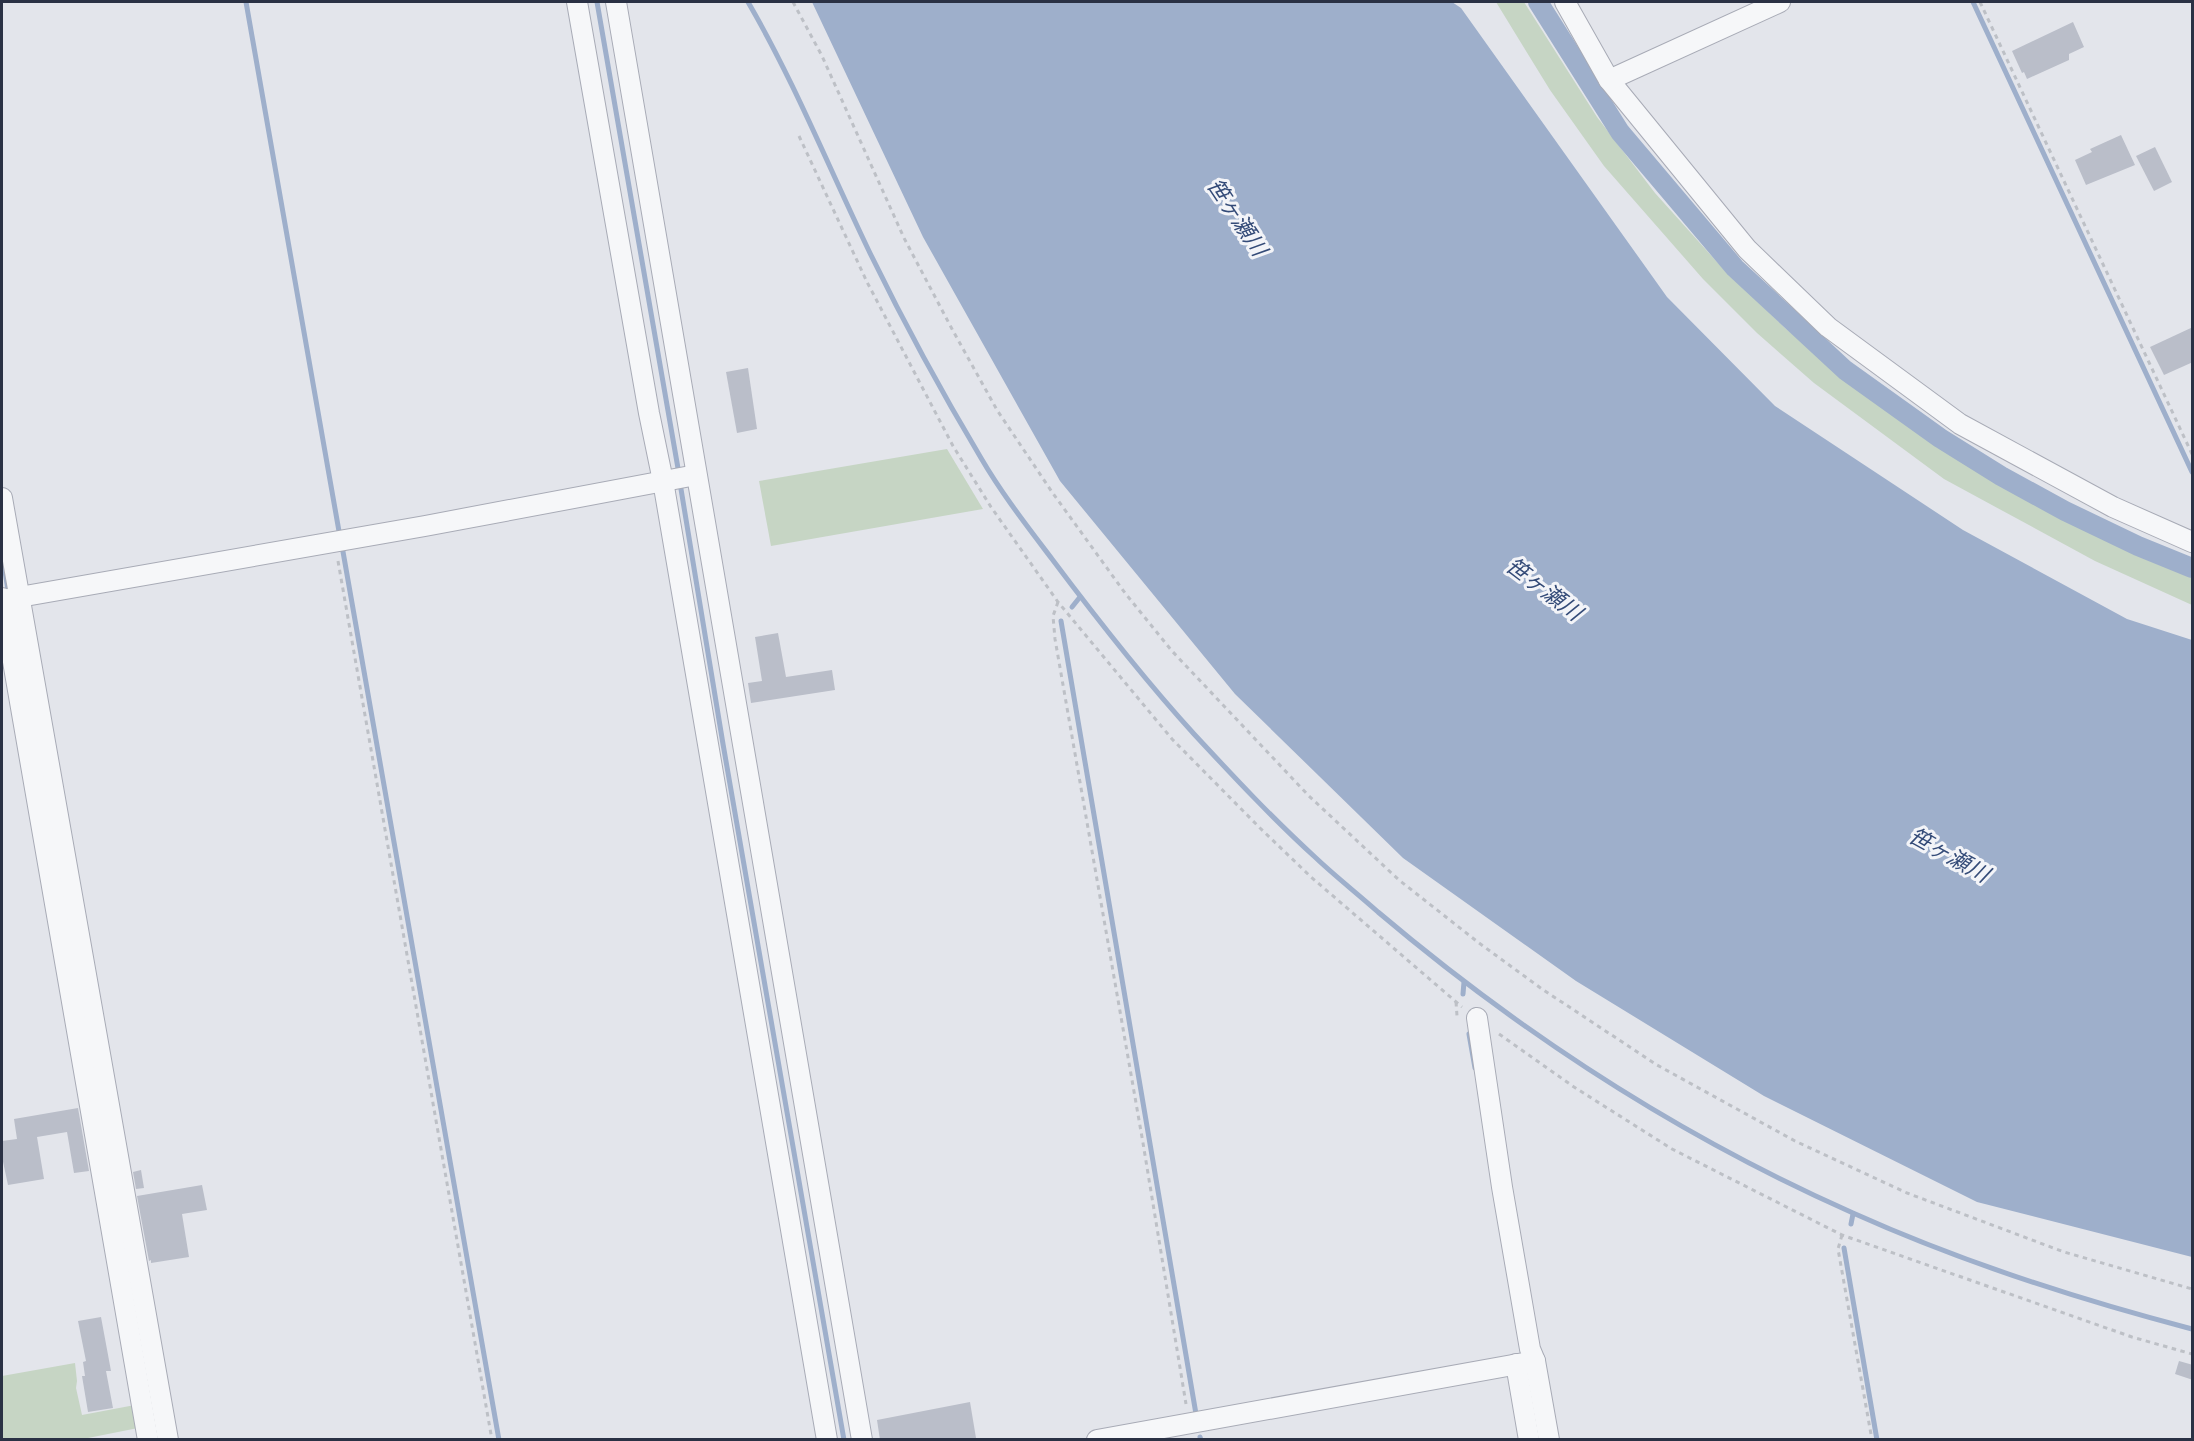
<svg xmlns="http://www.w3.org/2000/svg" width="2194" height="1441" viewBox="0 0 2194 1441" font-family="Signika,'Noto Sans JP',sans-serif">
<rect width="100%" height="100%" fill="#e3e5eb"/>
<g fill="#c6d5c4">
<polygon points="1496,2 1524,2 1597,117 1655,193 1717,262 1785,328 1851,383 1985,475 2119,547 2192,578 2192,605 2095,561 1944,479 1814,383 1757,333 1703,279 1604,166 1550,90"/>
<polygon points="947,449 983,509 771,546 759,481"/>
<polygon points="75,1363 77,1381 76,1388 82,1415 135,1405 138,1428 83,1439 2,1440 2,1376"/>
</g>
<polygon fill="#9eafcb" points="812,2 1452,2 1461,8 1667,297 1775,406 1963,530 2127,619 2192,640 2192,1257 1977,1202 1764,1096 1576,981 1403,858 1235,694 1060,481 923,237"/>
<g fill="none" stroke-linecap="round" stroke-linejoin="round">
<g stroke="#9eafcb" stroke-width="5">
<polyline points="246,2 340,537"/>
<polyline points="597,2 679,474"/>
<path d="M 748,2 C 794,81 829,168 869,251 C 903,321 941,391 981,458 C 1002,494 1027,526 1052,559 C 1097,619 1143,678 1194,734 C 1233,776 1273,819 1316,858 C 1336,877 1358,894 1378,912 C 1521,1033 1681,1137 1853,1213 C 1962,1262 2077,1299 2192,1329"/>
<polyline points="1973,2 2192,472"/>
<polyline points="680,483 723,744 844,1440"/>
<polyline points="342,546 499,1440"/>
<polyline points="2,553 9,596"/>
<polyline points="1072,607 1080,597"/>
<polyline points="1061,621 1196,1414"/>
<polyline points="1463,994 1464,982"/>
<polyline points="1469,1034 1475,1068"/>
<polyline points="1851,1224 1853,1214"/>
<polyline points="1844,1248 1877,1440"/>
<polyline points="1200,1437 1201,1440"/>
</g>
<polyline stroke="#9eafcb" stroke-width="20" points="1538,2 1620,132 1735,268 1845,370 1940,438 2001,476 2065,511 2138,546 2192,568"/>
</g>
<g fill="#babec9">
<polygon points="2073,22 2084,47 2069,54 2069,60 2027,79 2024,72 2022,73 2012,51"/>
<polygon points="2121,135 2135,165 2086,185 2075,160 2092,152 2090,149"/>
<polygon points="2155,147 2172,182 2154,191 2136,156"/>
<polygon points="2193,327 2193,362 2164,375 2150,347"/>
<polygon points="748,368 757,429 737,433 726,372"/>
<polygon points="778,633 786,677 832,670 835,690 751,703 748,683 762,681 755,637"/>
<polygon points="78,1108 89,1171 74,1173 67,1132 37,1137 44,1179 8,1185 2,1157 2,1141 17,1139 14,1119"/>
<polygon points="141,1170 144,1188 136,1189 133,1172"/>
<polygon points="202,1185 207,1210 182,1214 189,1257 151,1263 151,1260 149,1261 137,1196"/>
<polygon points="101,1317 111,1371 106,1371 113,1408 88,1412 82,1376 85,1376 83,1362 86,1361 78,1321"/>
<polygon points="2179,1361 2193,1365 2193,1380 2175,1374"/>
<polygon points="970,1402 976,1438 965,1440 880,1440 877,1420"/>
</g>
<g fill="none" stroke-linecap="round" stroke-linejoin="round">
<g stroke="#a8abb6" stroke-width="22">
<g id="minor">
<polyline points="577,2 649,413 663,481 827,1440"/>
<polyline points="616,2 862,1440"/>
<polyline points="1565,2 1609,80 1747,249 1828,327 1960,424 2113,507 2192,542"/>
<polyline points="1609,80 1780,2"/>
<polyline points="2,498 168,1440"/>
<polyline points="2,598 148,1440"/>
<polyline points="8,599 425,526 696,475"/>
<polyline points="1477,1018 1502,1187 1530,1349 1535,1361 1549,1440"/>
<polyline points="1516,1364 1529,1440"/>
<polyline points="1097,1440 1535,1361"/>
</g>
</g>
<g stroke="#bdc0c6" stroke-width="3" stroke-dasharray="4.5 4.5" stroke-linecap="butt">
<polyline points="793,2 822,56 904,238 952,329 997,410 1052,492 1125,593 1172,651 1309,796 1399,880 1479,943 1542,989 1657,1065 1795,1141 1907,1193 2064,1252 2192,1289"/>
<polyline points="1980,2 2192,454"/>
<polyline points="799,136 867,282 953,446 991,507 1058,602 1172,739 1260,828 1311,877 1462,1007"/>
<polyline points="338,561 492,1440"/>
<polyline points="1058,602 1053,616 1055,639 1143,1143 1186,1404"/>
<polyline points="1456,1002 1457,1016"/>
<polyline points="1499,1034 1574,1087 1672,1149 1842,1235 2132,1337 2192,1354"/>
<polyline points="1842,1235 1838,1249 1872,1440"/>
</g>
<use href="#minor" stroke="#f6f7f9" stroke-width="20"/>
</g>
<g text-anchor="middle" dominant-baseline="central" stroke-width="6" stroke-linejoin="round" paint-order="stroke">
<g font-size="22" font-style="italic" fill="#344b78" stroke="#f3f4f8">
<text transform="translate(1237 217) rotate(56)">笹ヶ瀬川</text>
<text transform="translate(1544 589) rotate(37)">笹ヶ瀬川</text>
<text transform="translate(1949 855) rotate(29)">笹ヶ瀬川</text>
</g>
</g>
<rect width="2194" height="1441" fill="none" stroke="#2a3144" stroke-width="6"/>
</svg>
